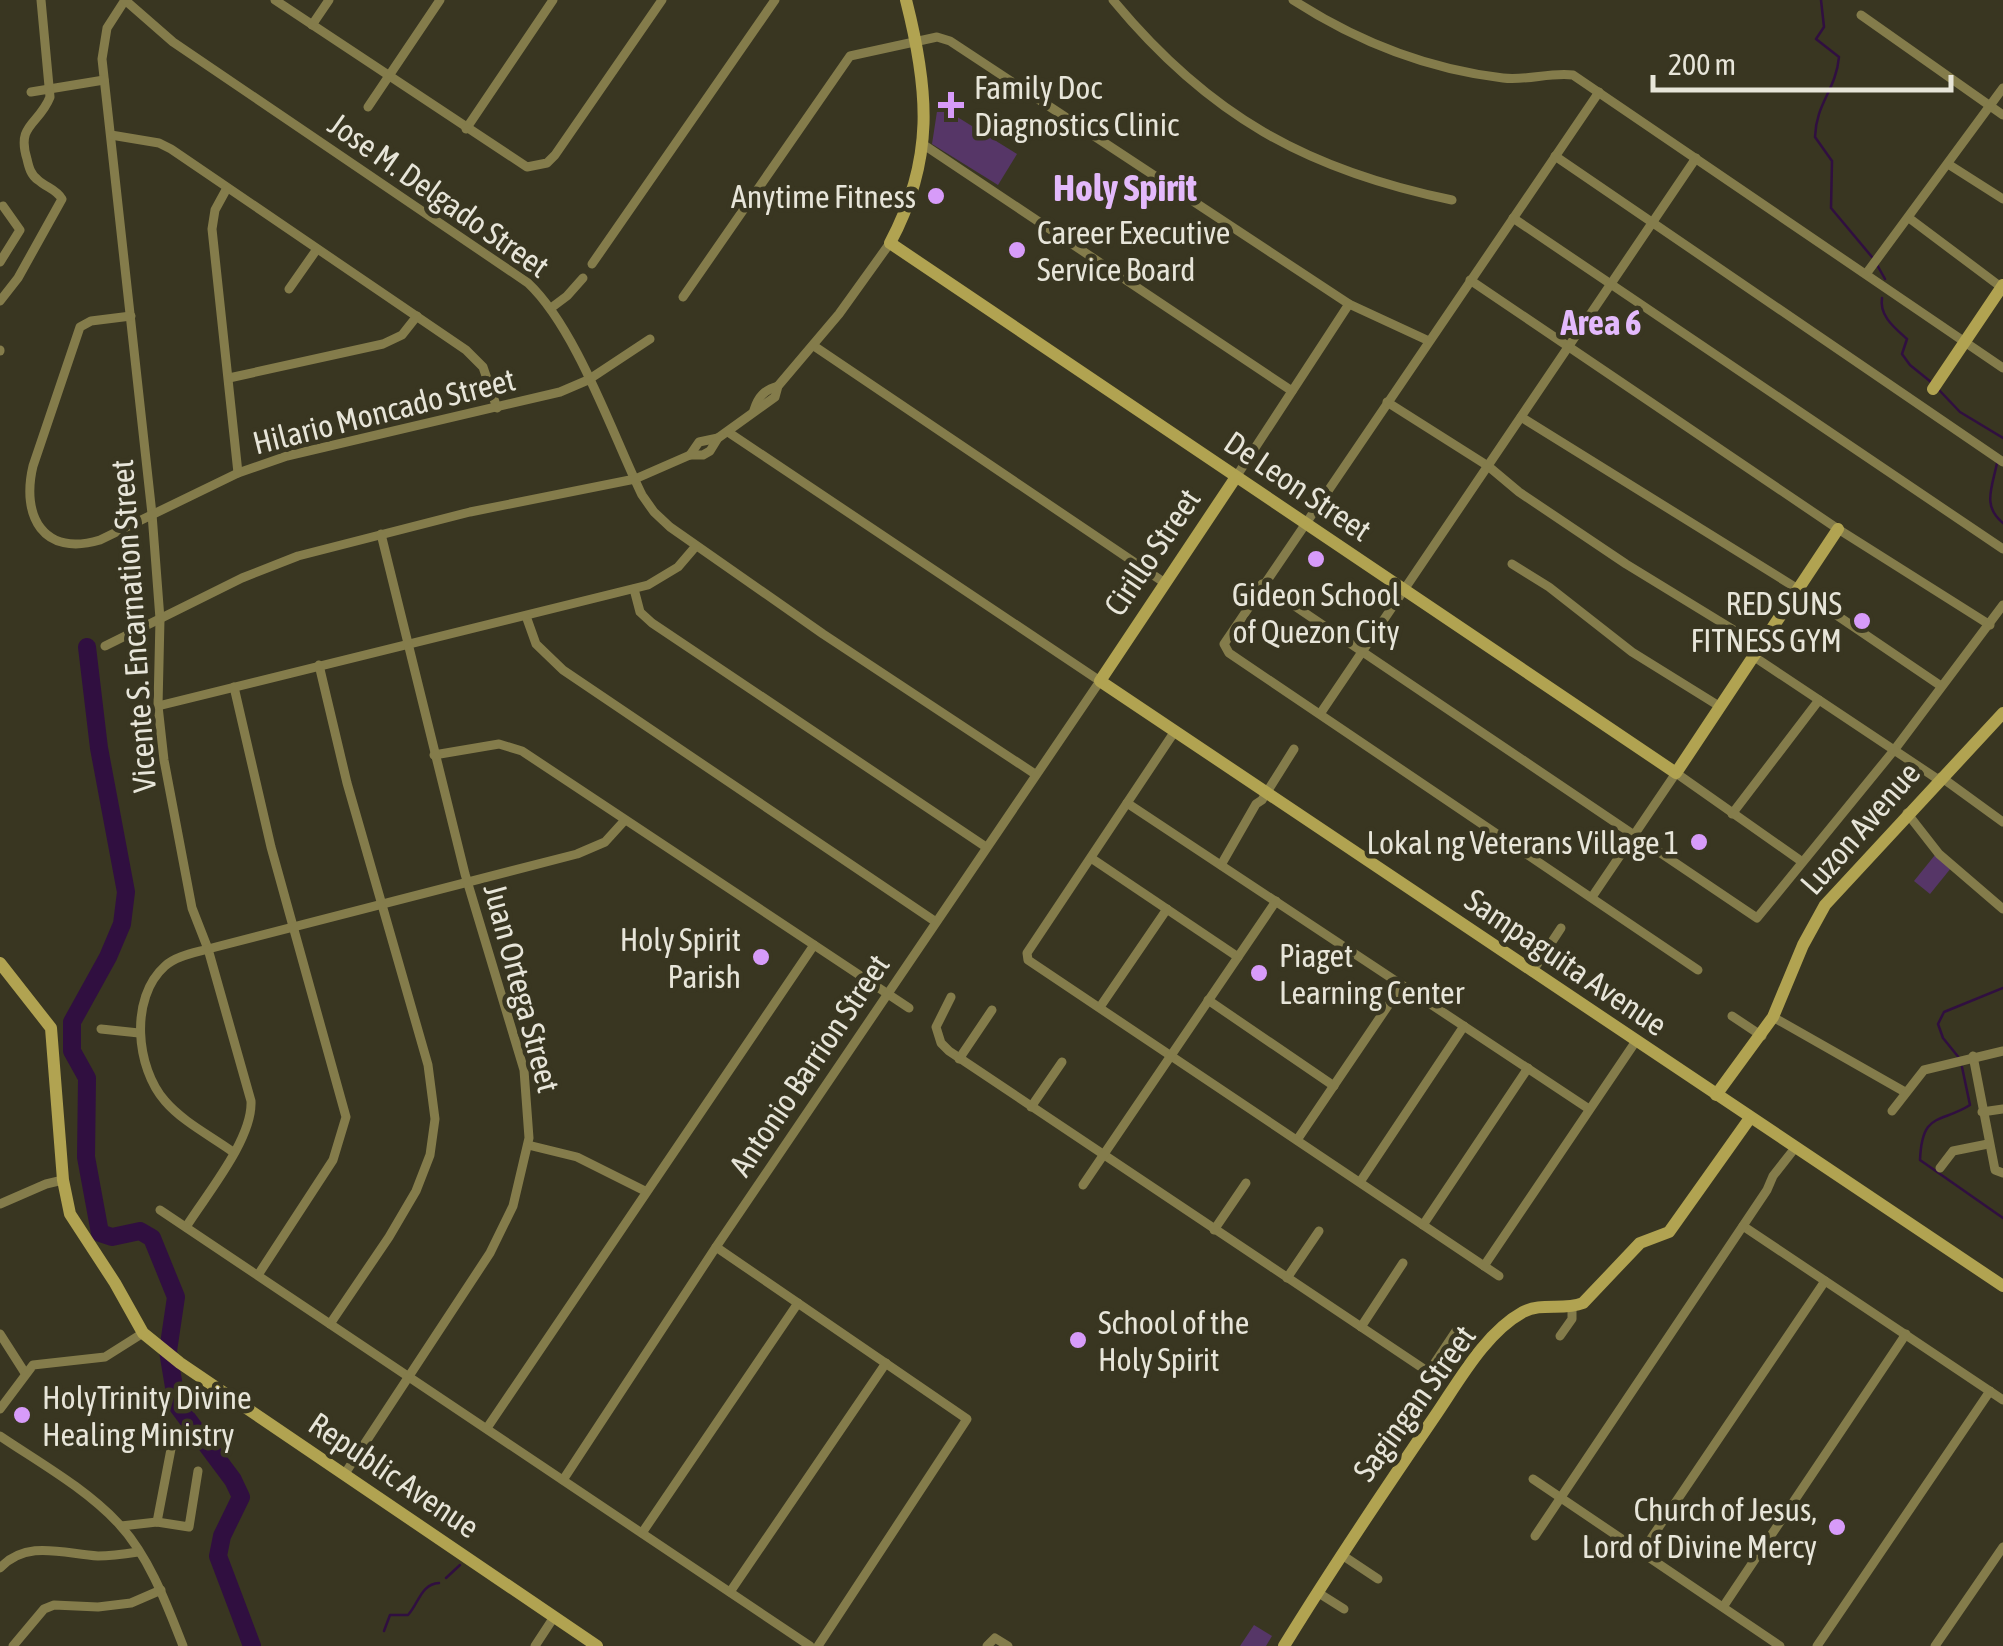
<svg xmlns="http://www.w3.org/2000/svg" width="2003" height="1646" viewBox="0 0 2003 1646" font-family="'Asap Condensed',sans-serif">
<rect width="100%" height="100%" fill="#393621"/>
<g fill="#563667">
<polygon points="938,105 1017,154 998,185 932,144"/>
<polygon points="1935,855 1951,868 1930,894 1914,881"/>
<polygon points="1254,1625 1272,1636 1266,1646 1240,1646"/>
</g>
<g fill="none" stroke-linecap="round" stroke-linejoin="round">
<g stroke="#300f40" stroke-width="2.5">
<path d="M 1821,0 L 1824,27 L 1816,39 L 1839,57 C 1836,90 1816,103 1815,137 L 1832,161 L 1831,208 L 1872,257"/>
<polyline points="1876,263 1885,279"/>
<path d="M 1882,298 C 1879,316 1895,328 1907,339 L 1902,354 L 1910,365 L 1931,382"/>
<polyline points="1940,391 1960,412 2003,438"/>
<path d="M 1997,463 C 1992,488 1982,506 2003,523"/>
<polyline points="1960,1059 1943,1038 1938,1024 1944,1012 2003,988"/>
<path d="M 1962,1067 L 1970,1105 C 1940,1124 1922,1111 1920,1160 L 2003,1218"/>
<polyline points="446,1578 460,1565"/>
<path d="M 384,1631 L 390,1615 L 408,1615 C 419,1603 421,1584 439,1583"/>
</g>
<polyline stroke="#300f40" stroke-width="18" points="87,647 99,748 126,892 122,924 108,957 72,1022 72,1051 87,1078 86,1157 100,1233 112,1237 140,1231 152,1238 176,1297 168,1351 177,1405 233,1480 241,1497 222,1536 218,1556 252,1646"/>
<g stroke="#847c4b" stroke-width="9">
<path d="M 125,0 L 107,28 L 102,59 L 152,514 L 160,619 L 158,706 L 164,760 L 192,908 L 208,949 L 251,1101 C 253,1139 206,1195 186,1227"/>
<path d="M 125,0 L 173,42 L 528,283 C 576,328 612,433 642,495 L 654,512 L 670,527 L 823,634 L 1035,774"/>
<polyline points="275,0 527,167 547,163 555,155 662,0"/>
<path d="M 1113,0 C 1208,115 1306,170 1452,200"/>
<path d="M 1293,0 C 1358,42 1426,69 1503,78 C 1527,81 1550,72 1573,75 L 2003,368"/>
<polyline points="1861,15 2003,115"/>
<polyline points="312,25 329,0"/>
<polyline points="31,92 104,80"/>
<polyline points="1599,92 1224,644 1229,653 1698,970"/>
<polyline points="368,107 440,0"/>
<polyline points="466,129 553,0"/>
<polyline points="111,135 159,143 171,149 466,350 483,367 497,408"/>
<polyline points="924,145 1292,391"/>
<polyline points="1555,156 2003,462"/>
<polyline points="1948,164 2003,199"/>
<polyline points="227,188 215,210 212,229 238,473"/>
<polyline points="1513,218 2003,549"/>
<polyline points="1909,218 2001,287"/>
<polyline points="0,262 20,230 3,206"/>
<polyline points="592,264 775,0"/>
<polyline points="1866,274 2003,88"/>
<polyline points="1470,280 1838,529 1990,625"/>
<polyline points="289,289 317,249"/>
<polyline points="683,297 850,56 937,37 950,41 1349,304 1429,341"/>
<path d="M 0,301 L 18,278 L 62,199 C 56,189 47,188 38,180 C 31,175 29,168 27,159 C 16,124 39,125 50,97 L 41,0"/>
<polyline points="551,308 567,296 583,278"/>
<path d="M 131,316 L 91,321 L 80,327 L 33,466 C 21,516 43,557 100,540 L 238,473 L 287,456 L 560,392 L 588,380 L 650,339"/>
<polyline points="814,346 1165,583"/>
<polyline points="0,350 0,351"/>
<polyline points="229,378 383,344 402,335 417,316"/>
<polyline points="1387,402 1488,466 1519,492 1626,564 1760,646"/>
<path d="M 754,410 C 758,397 764,390 778,386"/>
<polyline points="1521,417 1798,589 1941,686"/>
<polyline points="690,455 699,442 718,438"/>
<polyline points="1236,477 1349,304"/>
<polyline points="1512,564 1549,587 1632,652 1719,706"/>
<polyline points="1262,584 1757,918 1895,749 2003,605"/>
<polyline points="634,589 640,612 652,623 986,847"/>
<polyline points="526,616 536,644 563,670 936,922"/>
<polyline points="105,646 242,578 298,556 470,512 635,479 690,455 703,455 710,451 718,438 775,397 778,386 839,314 890,243"/>
<polyline points="1753,656 1939,780"/>
<polyline points="319,665 347,783 428,1065 435,1119 430,1155 416,1191 389,1237 330,1324"/>
<polyline points="234,687 271,847 346,1117 333,1160 258,1275"/>
<polyline points="158,706 648,585 678,567 696,546"/>
<polyline points="1320,714 1696,158"/>
<polyline points="1175,731 1027,953 1028,960 1499,1276"/>
<polyline points="434,755 499,744 522,751 909,1008"/>
<polyline points="1941,777 2003,822"/>
<polyline points="1127,803 1589,1109"/>
<polyline points="1907,813 1939,854 2003,909"/>
<polyline points="1732,814 1819,700"/>
<polyline points="1091,858 1238,957"/>
<polyline points="1221,865 1256,804 1262,800 1294,749"/>
<polyline points="1592,897 1676,773 1801,861"/>
<polyline points="1532,972 1561,928"/>
<polyline points="951,997 936,1027 941,1043 949,1051 1424,1369 1432,1367 1456,1331"/>
<polyline points="1208,1000 1334,1086"/>
<polyline points="1100,1007 1167,909"/>
<polyline points="1732,1016 1762,1036"/>
<polyline points="1773,1017 1905,1092"/>
<polyline points="101,1029 139,1033"/>
<polyline points="1973,1056 1995,1170 2003,1173"/>
<polyline points="959,1059 992,1010"/>
<polyline points="1031,1107 1062,1062"/>
<polyline points="1892,1111 1924,1070 2003,1051"/>
<polyline points="1982,1112 2003,1109"/>
<polyline points="1297,1140 1402,985"/>
<polyline points="528,1145 577,1157 645,1191"/>
<path d="M 233,1152 C 211,1136 183,1122 165,1101 C 136,1068 129,998 165,966 C 176,956 194,953 208,949 L 577,854 L 605,842 L 625,820"/>
<polyline points="1940,1168 1953,1151 1988,1144"/>
<polyline points="1360,1182 1464,1026"/>
<polyline points="1083,1185 1276,901"/>
<polyline points="0,1204 46,1184 63,1180"/>
<polyline points="160,1210 810,1646"/>
<polyline points="1423,1225 1528,1068"/>
<polyline points="1743,1226 2003,1400"/>
<polyline points="1214,1230 1246,1183"/>
<polyline points="716,1247 967,1419 818,1646"/>
<polyline points="1484,1266 1636,1041"/>
<polyline points="1287,1278 1319,1231"/>
<polyline points="1361,1327 1403,1263"/>
<polyline points="0,1334 25,1373"/>
<polyline points="1560,1336 1572,1319 1572,1307"/>
<polyline points="0,1409 33,1365 105,1357 143,1333"/>
<polyline points="487,1428 814,945"/>
<path d="M 0,1436 C 40,1463 85,1488 118,1523 C 149,1556 167,1605 183,1646"/>
<polyline points="344,1475 490,1253 513,1206 529,1138 524,1070 465,874 381,534"/>
<polyline points="1533,1479 1780,1646"/>
<polyline points="563,1480 716,1247 1100,681 728,432"/>
<polyline points="157,1522 171,1449"/>
<polyline points="121,1526 157,1522 189,1527 198,1471"/>
<polyline points="642,1533 798,1303"/>
<polyline points="1535,1536 1767,1190 1773,1176 1795,1148"/>
<polyline points="1642,1552 1825,1281"/>
<polyline points="1342,1555 1378,1579"/>
<path d="M 0,1568 C 27,1539 64,1554 98,1556 C 111,1556 125,1554 138,1552"/>
<polyline points="730,1592 886,1363"/>
<polyline points="1317,1592 1344,1609"/>
<polyline points="1723,1607 1906,1334"/>
<polyline points="13,1646 44,1609 54,1605 98,1607 131,1603 161,1590"/>
<polyline points="535,1646 554,1617"/>
<polyline points="987,1646 995,1638 1008,1646"/>
<polyline points="1817,1646 1990,1391"/>
<polyline points="1935,1646 2003,1547"/>
</g>
<g stroke="#b1a351" stroke-width="12">
<path d="M 906,0 C 929,90 935,159 890,243 L 1676,773 L 1838,529"/>
<polyline points="1933,389 2003,285"/>
<polyline points="1236,477 1100,681 2003,1286"/>
<polyline points="0,963 51,1028 63,1180 70,1214 115,1283 143,1333 180,1363 597,1646"/>
<polyline points="1716,1095 1773,1017 1803,945 1825,905 2003,713"/>
<path d="M 1284,1646 C 1332,1568 1383,1492 1435,1416 C 1459,1381 1485,1333 1523,1312 C 1542,1302 1563,1311 1583,1303 L 1640,1243 L 1669,1232 L 1750,1118"/>
</g>
</g>
<g fill="#d79bf9" stroke="#393621" stroke-width="4">
<path d="M946 90h10v10h10v10h-10v10h-10v-10h-10v-10h10z"/>
<circle cx="936" cy="196" r="10"/>
<circle cx="1017" cy="250" r="10"/>
<circle cx="1316" cy="559" r="10"/>
<circle cx="1862" cy="621" r="10"/>
<circle cx="1699" cy="842" r="10"/>
<circle cx="761" cy="957" r="10"/>
<circle cx="1259" cy="973" r="10"/>
<circle cx="1078" cy="1340" r="10"/>
<circle cx="22" cy="1415" r="10"/>
<circle cx="1837" cy="1527" r="10"/>
</g>
<g text-anchor="middle" dominant-baseline="central" stroke-width="9" stroke-linejoin="round" paint-order="stroke">
<g font-size="32" fill="#e7e5d9" stroke="#393621" text-anchor="start">
<text x="974" y="87">Family Doc<tspan x="974" dy="37">Diagnostics Clinic</tspan></text>
<text x="916" y="196" text-anchor="end">Anytime Fitness</text>
<text x="1037" y="232">Career Executive<tspan x="1037" dy="37">Service Board</tspan></text>
<text x="1316" y="594" text-anchor="middle">Gideon School<tspan x="1316" dy="37">of Quezon City</tspan></text>
<text x="1842" y="603" text-anchor="end">RED SUNS<tspan x="1842" dy="37">FITNESS GYM</tspan></text>
<text x="1679" y="842" text-anchor="end">Lokal ng Veterans Village 1</text>
<text x="741" y="939" text-anchor="end">Holy Spirit<tspan x="741" dy="37">Parish</tspan></text>
<text x="1279" y="955">Piaget<tspan x="1279" dy="37">Learning Center</tspan></text>
<text x="1098" y="1322">School of the<tspan x="1098" dy="37">Holy Spirit</tspan></text>
<text x="42" y="1397">HolyTrinity Divine<tspan x="42" dy="37">Healing Ministry</tspan></text>
<text x="1817" y="1509" text-anchor="end">Church of Jesus,<tspan x="1817" dy="37">Lord of Divine Mercy</tspan></text>
</g>
<g font-size="32" fill="#e7e5d9" stroke="#393621">
<text transform="translate(439 195) rotate(35)">Jose M. Delgado Street</text>
<text transform="translate(384 411) rotate(-14)">Hilario Moncado Street</text>
<text transform="translate(1298 486) rotate(34)">De Leon Street</text>
<text transform="translate(1152 552) rotate(-56)">Cirillo Street</text>
<text transform="translate(133 626) rotate(-94)">Vicente S. Encarnation Street</text>
<text transform="translate(1860 828) rotate(-49)">Luzon Avenue</text>
<text transform="translate(1566 962) rotate(34)">Sampaguita Avenue</text>
<text transform="translate(522 988) rotate(75)">Juan Ortega Street</text>
<text transform="translate(809 1065) rotate(-56)">Antonio Barrion Street</text>
<text transform="translate(1414 1403) rotate(-54)">Sagingan Street</text>
<text transform="translate(394 1475) rotate(34)">Republic Avenue</text>
</g>
<g font-size="35" font-weight="bold" fill="#e3b9fb" stroke="#393621">
<text x="1601" y="322">Area 6</text>
</g>
<g font-size="38" font-weight="bold" fill="#e3b9fb" stroke="#393621">
<text x="1125" y="187">Holy Spirit</text>
</g>
</g>
<path d="M1653 75v15h298v-15" fill="none" stroke="#e7e5d9" stroke-width="5"/>
<text x="1668" y="75" font-size="30" fill="#e7e5d9" stroke="#393621" stroke-width="8" paint-order="stroke">200 m</text>
</svg>
